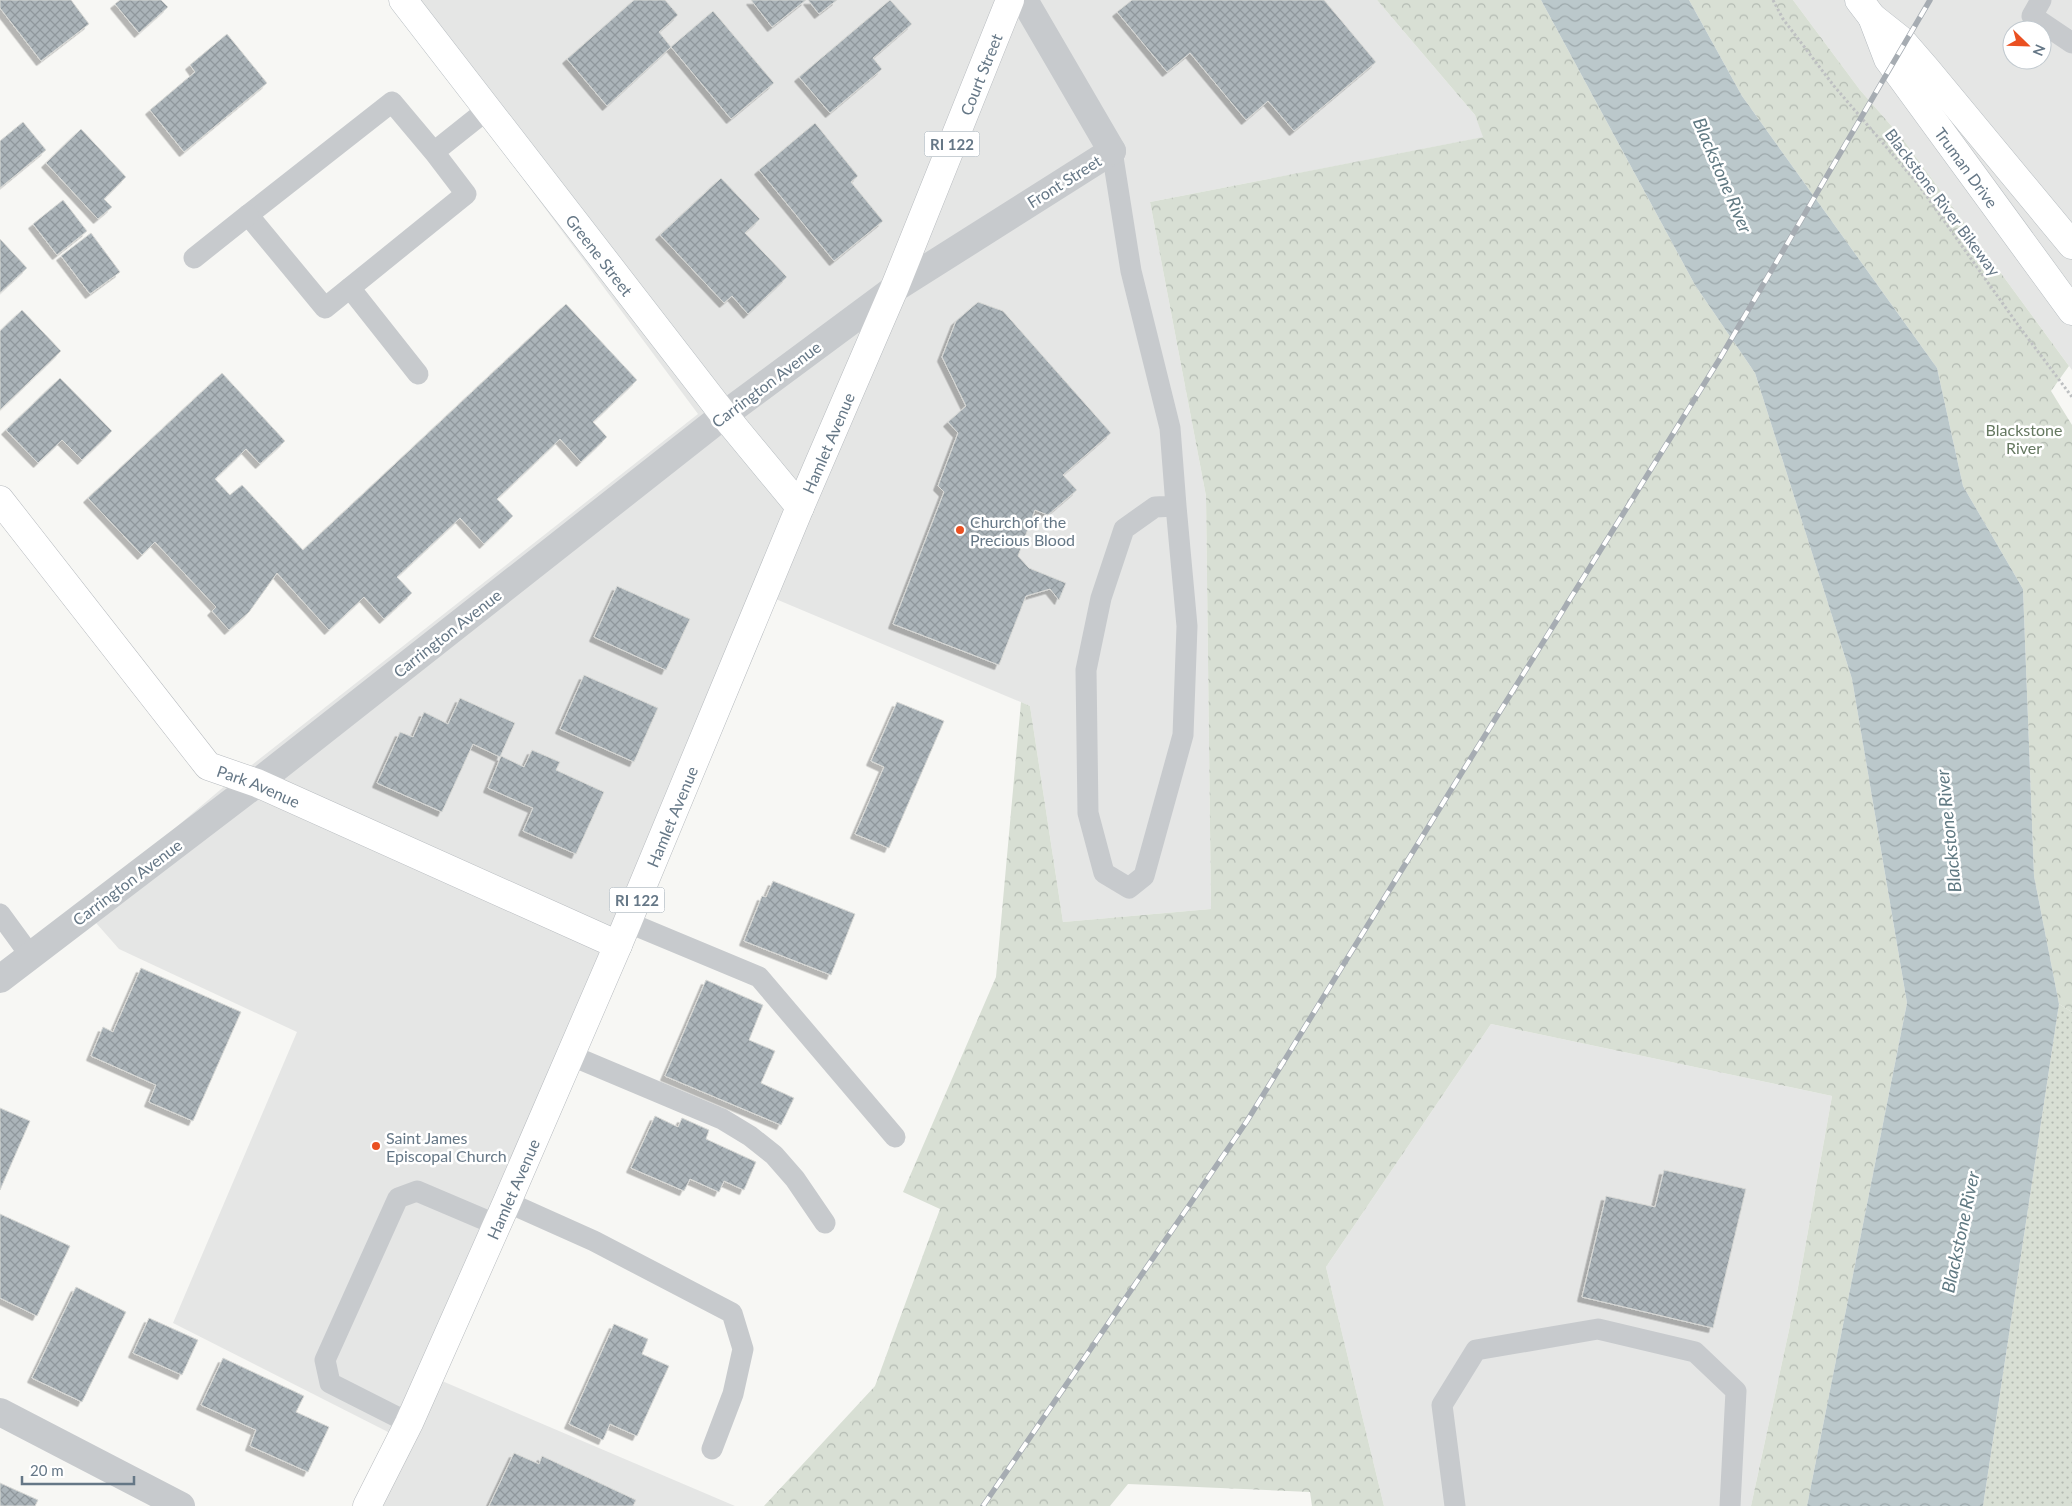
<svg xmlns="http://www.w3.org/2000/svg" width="2072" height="1506" viewBox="0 0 2072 1506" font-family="Lato,sans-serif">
<defs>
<pattern id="grass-dots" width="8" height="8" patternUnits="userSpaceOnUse" patternTransform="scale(1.25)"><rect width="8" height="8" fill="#d8dfd4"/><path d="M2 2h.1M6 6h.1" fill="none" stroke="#b3bab2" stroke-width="1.8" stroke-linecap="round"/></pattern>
<pattern id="forest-crowns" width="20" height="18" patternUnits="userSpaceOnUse" patternTransform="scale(1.25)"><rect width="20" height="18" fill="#d8dfd4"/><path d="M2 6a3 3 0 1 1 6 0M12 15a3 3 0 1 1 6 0" fill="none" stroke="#b3bab2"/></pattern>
<pattern id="water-waves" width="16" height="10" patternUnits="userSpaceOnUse" patternTransform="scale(1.25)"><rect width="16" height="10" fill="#bbc8cb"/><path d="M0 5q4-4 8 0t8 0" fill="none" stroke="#9ca7aa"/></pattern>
<pattern id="building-cross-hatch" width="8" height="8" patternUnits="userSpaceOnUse" patternTransform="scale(1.25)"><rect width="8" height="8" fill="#abb4b9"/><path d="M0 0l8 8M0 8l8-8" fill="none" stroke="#8f979c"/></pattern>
<filter id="shadow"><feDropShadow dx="-4.5" dy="4.5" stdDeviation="0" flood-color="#0004"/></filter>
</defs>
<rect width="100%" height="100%" fill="#f7f7f4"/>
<g fill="#e5e6e5" fill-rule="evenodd">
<polygon points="390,0 1377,0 1475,115 1484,137 1150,202 1206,496 1211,909 1063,922 1030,706 754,590 421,1372 735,1506 354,1506 390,1433 173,1323 297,1032 119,949 82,907 220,790 698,414"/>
<path d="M 1793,0 L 2072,0 L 2072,370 L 1902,138 L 1860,90 ZM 2012,30 L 2042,30 L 2042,60 L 2012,60 Z"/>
<polygon points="1491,1024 1832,1096 1797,1293 1751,1506 1384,1506 1326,1267"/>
</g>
<polygon fill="url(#grass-dots)" points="2059,1004 2072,1012 2072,1506 1983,1506"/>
<g fill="url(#forest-crowns)">
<polygon points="1377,0 1541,0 1695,285 1755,373 1852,679 1907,1003 1807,1506 1751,1506 1797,1293 1832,1096 1491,1024 1326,1267 1384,1506 1312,1506 1310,1492 1128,1484 1110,1506 764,1506 875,1386 940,1209 903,1192 996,977 1021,702 1030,706 1063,922 1211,909 1206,496 1150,202 1483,137 1475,115"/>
<polygon points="1689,0 1793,0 1860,90 1902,138 2069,366 2051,391 2072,425 2072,1012 2059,1004 2034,876 2023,589 1963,486 1937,368 1742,96"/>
</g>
<polygon fill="url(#water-waves)" points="1541,0 1689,0 1742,96 1937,368 1963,486 2023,589 2034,876 2059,1004 1983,1506 1807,1506 1907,1003 1852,679 1755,373 1695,285"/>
<g fill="url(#building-cross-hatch)" stroke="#d8d9d6" filter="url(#shadow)">
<polygon points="0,0 71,0 89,24 41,61 0,8"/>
<polygon points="120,0 161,0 168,7 139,33 115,4"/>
<polygon points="634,0 665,0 678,15 659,32 671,47 607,106 567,59"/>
<polygon points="751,0 806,0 772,27"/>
<polygon points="808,0 837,0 819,14"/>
<polygon points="890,0 912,24 873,58 882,69 830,113 799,77"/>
<polygon points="1132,0 1324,0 1376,62 1294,131 1268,101 1246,120 1190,53 1167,72 1117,12"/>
<polygon points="713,11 774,83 731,119 671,47"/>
<polygon points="227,34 267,83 184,152 150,110 195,72 190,65"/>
<polygon points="23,122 46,150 0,188 0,141"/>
<polygon points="815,123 858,176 851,182 883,221 834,261 759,170"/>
<polygon points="81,129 126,177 104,199 112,207 98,219 46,163"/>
<polygon points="721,178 760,219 745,233 787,277 748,314 732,296 724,303 660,235"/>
<polygon points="63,200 87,231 57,255 33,224"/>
<polygon points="91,233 120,272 90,294 61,256"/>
<polygon points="0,239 27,268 0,293"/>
<polygon points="978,302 1003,311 1111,433 1063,475 1077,490 1048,515 1035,510 1018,556 1029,568 1066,583 1059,600 1050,589 1026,596 999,665 893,624 944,492 938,486 958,433 948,422 966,406 942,357 956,321"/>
<polygon points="566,304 637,380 593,422 607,437 581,462 560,439 497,499 513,516 484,544 460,518 397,577 412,593 384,619 364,597 329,630 277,573 249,612 229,630 212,611 216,607 155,542 142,555 88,498 222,373 285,441 260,464 246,449 215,479 230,495 242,485 303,550"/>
<polygon points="22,310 61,351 0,410 0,331"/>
<polygon points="60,378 112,431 82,460 62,440 38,463 6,430"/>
<polygon points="617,586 690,619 666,670 594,637"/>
<polygon points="584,675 658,708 634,762 560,729"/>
<polygon points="460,698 515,723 500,757 473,744 442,812 377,783 400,732 413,737 424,712 448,724"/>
<polygon points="897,702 944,721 889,848 855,834 884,767 871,761"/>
<polygon points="532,750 560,762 556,770 604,792 576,854 523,831 533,808 488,788 501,756 524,767"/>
<polygon points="773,881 855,914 831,975 744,941 762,896 766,897"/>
<polygon points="141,968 241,1012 193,1121 149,1102 156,1085 91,1056 103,1027 113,1032"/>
<polygon points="706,980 763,1005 749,1040 775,1051 761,1083 794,1098 781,1125 665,1076"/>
<polygon points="0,1108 30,1121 0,1190"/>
<polygon points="655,1116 678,1127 682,1118 709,1130 706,1139 756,1162 744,1190 724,1181 719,1192 690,1179 684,1191 631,1168"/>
<polygon points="1664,1170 1746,1189 1713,1328 1582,1297 1606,1196 1655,1207"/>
<polygon points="0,1214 70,1246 37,1316 0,1298"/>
<polygon points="76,1287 126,1312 82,1402 32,1378"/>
<polygon points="149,1318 198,1340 182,1375 133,1353"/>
<polygon points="614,1324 648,1339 642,1354 669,1366 637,1436 610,1424 603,1440 569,1424"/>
<polygon points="223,1358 304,1396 296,1412 329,1427 308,1472 250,1446 256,1430 201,1405"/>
<polygon points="514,1453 539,1464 542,1456 636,1500 633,1506 489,1506"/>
<polygon points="0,1483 38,1500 35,1506 0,1506"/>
</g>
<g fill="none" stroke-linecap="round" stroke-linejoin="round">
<g stroke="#b6bcc0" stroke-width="29">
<g id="secondary">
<path id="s1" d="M 403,0 L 724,415 L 800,507"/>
<polyline points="1859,0 1872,17 1901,40 1927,70 2072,245"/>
<path id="s2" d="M 1872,17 L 1888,59 L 2072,311"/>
</g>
</g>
<g stroke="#b7bbbf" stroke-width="29">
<g id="primary">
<path id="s3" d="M 0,500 L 208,766 L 257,783 L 618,945"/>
<path id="s4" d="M 367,1506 L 409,1423 L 507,1202 L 618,945 L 800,507 L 894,289 L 1010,0"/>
</g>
</g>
<polyline stroke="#bec0c2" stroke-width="3" stroke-dasharray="2.5 2.5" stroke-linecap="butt" points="1773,0 1783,19 1834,86 1918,184 2018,325 2072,397"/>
<g stroke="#c7cacd" stroke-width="21">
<polyline points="2041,0 2032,16 2072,43"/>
<polyline points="1112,151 1131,271 1170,428 1176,506 1155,507 1124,529 1101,598 1086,670 1088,813 1104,873 1129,888 1144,876 1183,735 1187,626 1176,506"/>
<polyline points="434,152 466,194 325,308 248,215 392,102 434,152 488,109"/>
<polyline points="194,258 248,215"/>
<polyline points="350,288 418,374"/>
<polyline points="0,914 30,955"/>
<polyline points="627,922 759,977 895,1137"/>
<polyline points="570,1055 722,1119 750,1136 774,1155 795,1179 825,1223"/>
<polyline points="507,1202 594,1241 732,1313 743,1349 733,1394 712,1449"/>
<polyline points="409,1423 330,1383 325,1360 398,1198 417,1191 497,1225"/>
<polyline points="1455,1506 1442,1405 1476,1350 1598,1329 1695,1352 1736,1391 1730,1506"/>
</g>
<g stroke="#c7cacd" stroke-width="28">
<polyline points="724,415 894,289 1112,151"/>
<polyline points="0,979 257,783"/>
<polyline points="0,1412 181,1506"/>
</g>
<g stroke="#c7cacd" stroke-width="28">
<polyline points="1024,0 1112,151"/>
<polyline points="257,783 724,415"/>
</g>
<use href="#secondary" stroke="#fff" stroke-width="28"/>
<use href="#primary" stroke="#fff" stroke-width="28"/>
<g stroke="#a6acb2" stroke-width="5.5">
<polyline id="rail" points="983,1506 1247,1121 1451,790 1719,360 1930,0"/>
</g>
<use href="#rail" stroke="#fff" stroke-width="4" stroke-dasharray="11" stroke-linecap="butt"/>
</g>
<g fill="#ea5021" stroke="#fff" stroke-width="2">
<circle cx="960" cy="530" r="5"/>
<circle cx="376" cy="1146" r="5"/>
</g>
<g text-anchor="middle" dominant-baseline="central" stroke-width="5" stroke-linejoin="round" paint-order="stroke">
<g fill="#fff" stroke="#93a0aa" stroke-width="1">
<rect x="924.5" y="131.5" width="55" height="25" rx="4"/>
<rect x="609.5" y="887.5" width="55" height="25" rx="4"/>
</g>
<g font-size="15" font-weight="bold" fill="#657786">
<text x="952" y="144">RI 122</text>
<text x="637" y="900">RI 122</text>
</g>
<g font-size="16" fill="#657786" stroke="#fff">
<text stroke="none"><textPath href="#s4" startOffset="1558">Court Street</textPath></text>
<text stroke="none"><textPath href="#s2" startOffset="179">Truman Drive</textPath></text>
<text transform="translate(1064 181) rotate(-32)">Front Street</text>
<text transform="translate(1943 202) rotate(53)">Blackstone River Bikeway</text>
<text stroke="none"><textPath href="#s1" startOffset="322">Greene Street</textPath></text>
<text transform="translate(766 384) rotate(-37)">Carrington Avenue</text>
<text stroke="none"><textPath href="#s4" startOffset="1159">Hamlet Avenue</textPath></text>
<text transform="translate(447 633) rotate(-38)">Carrington Avenue</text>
<text stroke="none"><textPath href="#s3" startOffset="392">Park Avenue</textPath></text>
<text stroke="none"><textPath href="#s4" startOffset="754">Hamlet Avenue</textPath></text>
<text transform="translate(127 882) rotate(-37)">Carrington Avenue</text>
<text stroke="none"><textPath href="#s4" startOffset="349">Hamlet Avenue</textPath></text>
</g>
<g font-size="16" fill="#657860" stroke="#fff">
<text x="2024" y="429">Blackstone<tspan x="2024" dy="18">River</tspan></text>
</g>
<g font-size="16" fill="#657786" stroke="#fff" text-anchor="start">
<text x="970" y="521">Church of the<tspan x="970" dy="18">Precious Blood</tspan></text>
<text x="386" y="1137">Saint James<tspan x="386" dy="18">Episcopal Church</tspan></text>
</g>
<g font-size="18" font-style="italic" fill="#607982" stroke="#fff">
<text transform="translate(1723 175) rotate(67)">Blackstone River</text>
<text transform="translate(1948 831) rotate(-96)">Blackstone River</text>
<text transform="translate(1960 1232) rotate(-78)">Blackstone River</text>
</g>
</g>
<g transform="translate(2027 45) rotate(113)"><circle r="24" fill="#ffffff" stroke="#c1c9cf"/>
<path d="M0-4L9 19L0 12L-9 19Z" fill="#ea5021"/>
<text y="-8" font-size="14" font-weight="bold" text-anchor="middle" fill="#657786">N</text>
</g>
<path d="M22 1476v8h112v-8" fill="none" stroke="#657786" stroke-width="2.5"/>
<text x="30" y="1476" font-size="15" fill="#657786" stroke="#ffffff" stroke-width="4" paint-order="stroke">20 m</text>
</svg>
